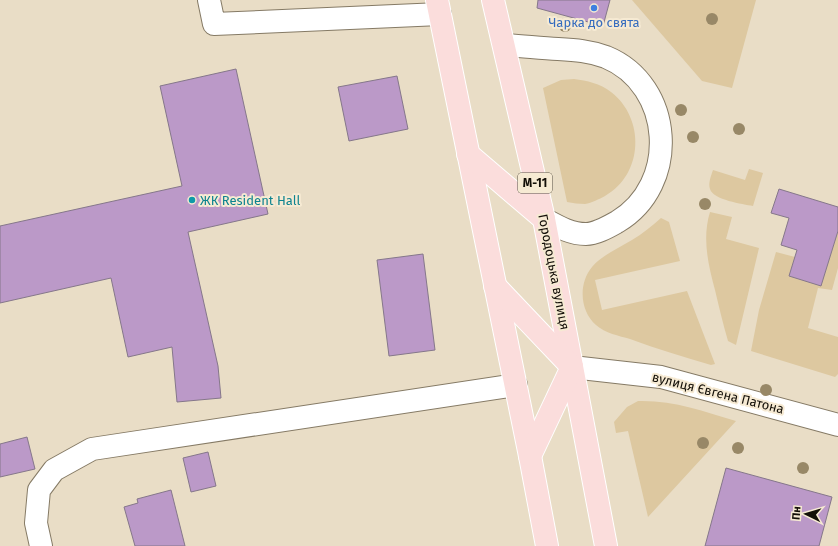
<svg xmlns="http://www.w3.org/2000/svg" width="838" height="546" viewBox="0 0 838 546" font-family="'Fira Sans',sans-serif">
<rect width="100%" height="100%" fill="#e9ddc6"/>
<g fill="#ddc8a0">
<polygon points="632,0 756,0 732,88 702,81"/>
<path d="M 574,79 C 587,81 600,83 611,92 C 645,118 644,174 605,196 C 599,199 592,203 585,204 C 579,204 573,203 567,202 L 543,88 L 561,80 Z"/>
<path d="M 749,169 L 763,173 L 753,206 C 743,204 713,200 710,189 C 708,183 711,176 713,170 L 745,180 Z"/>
<path d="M 710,212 L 732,217 L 726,239 L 759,248 L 736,345 L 728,341 C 723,324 719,307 715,290 C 708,264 702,238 710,212 Z"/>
<path d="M 661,218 L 669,222 L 680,261 L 595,280 L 602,310 L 687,291 L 715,364 L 711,365 C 684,357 657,349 630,339 C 619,336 605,333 596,325 C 580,311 578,284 592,267 C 602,255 619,248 632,240 C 642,234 652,226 661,218 Z"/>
<polygon points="838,231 838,268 832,290 818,288 808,328 838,337 838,374 835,377 751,351 759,310 776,252 795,257 789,276 821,285"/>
<path d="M 638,401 C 673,400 703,411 736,421 L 648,517 L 628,431 L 616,433 L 614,422 L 627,407 Z"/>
</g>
<g fill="#bb99c8" stroke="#85778a">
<polygon points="538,0 610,0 603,26 537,8"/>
<polygon points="236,69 268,214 188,232 218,366 221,398 177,402 172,347 128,357 111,278 0,303 0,226 182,186 160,86"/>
<polygon points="397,76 408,129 349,141 338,87"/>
<polygon points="779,189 838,207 838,231 821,286 789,276 797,250 781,245 789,218 771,213"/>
<polygon points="423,254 435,350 389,356 377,260"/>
<polygon points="27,437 35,469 0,477 0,444"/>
<polygon points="208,452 216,486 191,492 183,458"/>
<polygon points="726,468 832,497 819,546 705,546"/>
<polygon points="171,490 185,546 135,546 124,507 138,503 137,499"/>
</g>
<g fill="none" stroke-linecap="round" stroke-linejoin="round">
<g stroke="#857a65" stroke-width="24">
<g id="minor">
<polyline points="209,0 214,24 440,14"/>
<path d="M 504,45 C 522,46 540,48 558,49 C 575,50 590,51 606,57 C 674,85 680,185 617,222 C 608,227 596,234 586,234 C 570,234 557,226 544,219"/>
<polyline points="572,367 661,377 838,425"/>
<polyline points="41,546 36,523 39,490 54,470 92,449 516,385"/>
</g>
</g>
<g stroke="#fff" stroke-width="24">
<g id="major">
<polyline points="437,0 530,456 547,546"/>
<polyline points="493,0 544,219 606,546"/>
<polyline points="468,154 544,219"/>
<polyline points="495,286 572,367"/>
<polyline points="530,456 572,367"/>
</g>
</g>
<use href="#minor" stroke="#fff" stroke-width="22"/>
<use href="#major" stroke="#fbdddc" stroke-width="22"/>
</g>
<g fill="#988867">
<circle cx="712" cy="19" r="6"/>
<circle cx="565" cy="26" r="6"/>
<circle cx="681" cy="110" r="6"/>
<circle cx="739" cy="129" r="6"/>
<circle cx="693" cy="137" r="6"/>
<circle cx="705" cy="204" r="6"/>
<circle cx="766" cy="390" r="6"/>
<circle cx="703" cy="443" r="6"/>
<circle cx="738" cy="448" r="6"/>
<circle cx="803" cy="468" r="6"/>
</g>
<circle fill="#3f7fe0" stroke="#f6ead3" stroke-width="1.5" cx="594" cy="8" r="4"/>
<circle fill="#0f9aa8" stroke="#f6ead3" stroke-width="1.5" cx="192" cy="200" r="4"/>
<g text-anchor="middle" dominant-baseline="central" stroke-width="4" stroke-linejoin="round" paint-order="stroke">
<rect fill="#f6ead3" stroke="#575145" stroke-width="1" x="518" y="173" width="34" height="20" rx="3"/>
<g font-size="12" font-weight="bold" fill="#130f08">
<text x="535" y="183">М-11</text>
</g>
<g font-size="13" fill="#366cbe" stroke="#f6ead3">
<text x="594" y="22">Чарка до свята</text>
</g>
<g font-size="13" fill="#0d838f" stroke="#f6ead3" text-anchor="start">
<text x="200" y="200">ЖК Resident Hall</text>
</g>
<g font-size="13" fill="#130f08" stroke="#f6ead3">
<text transform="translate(554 272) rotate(79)">Городоцька вулиця</text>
<text transform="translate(718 393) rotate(14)">вулиця Євгена Патона</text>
</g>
</g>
<g transform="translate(806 514) rotate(275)" stroke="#f6ead3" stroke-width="3" paint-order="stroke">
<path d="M0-3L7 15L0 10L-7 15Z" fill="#130f08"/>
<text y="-6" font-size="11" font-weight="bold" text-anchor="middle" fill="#130f08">Пн</text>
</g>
</svg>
